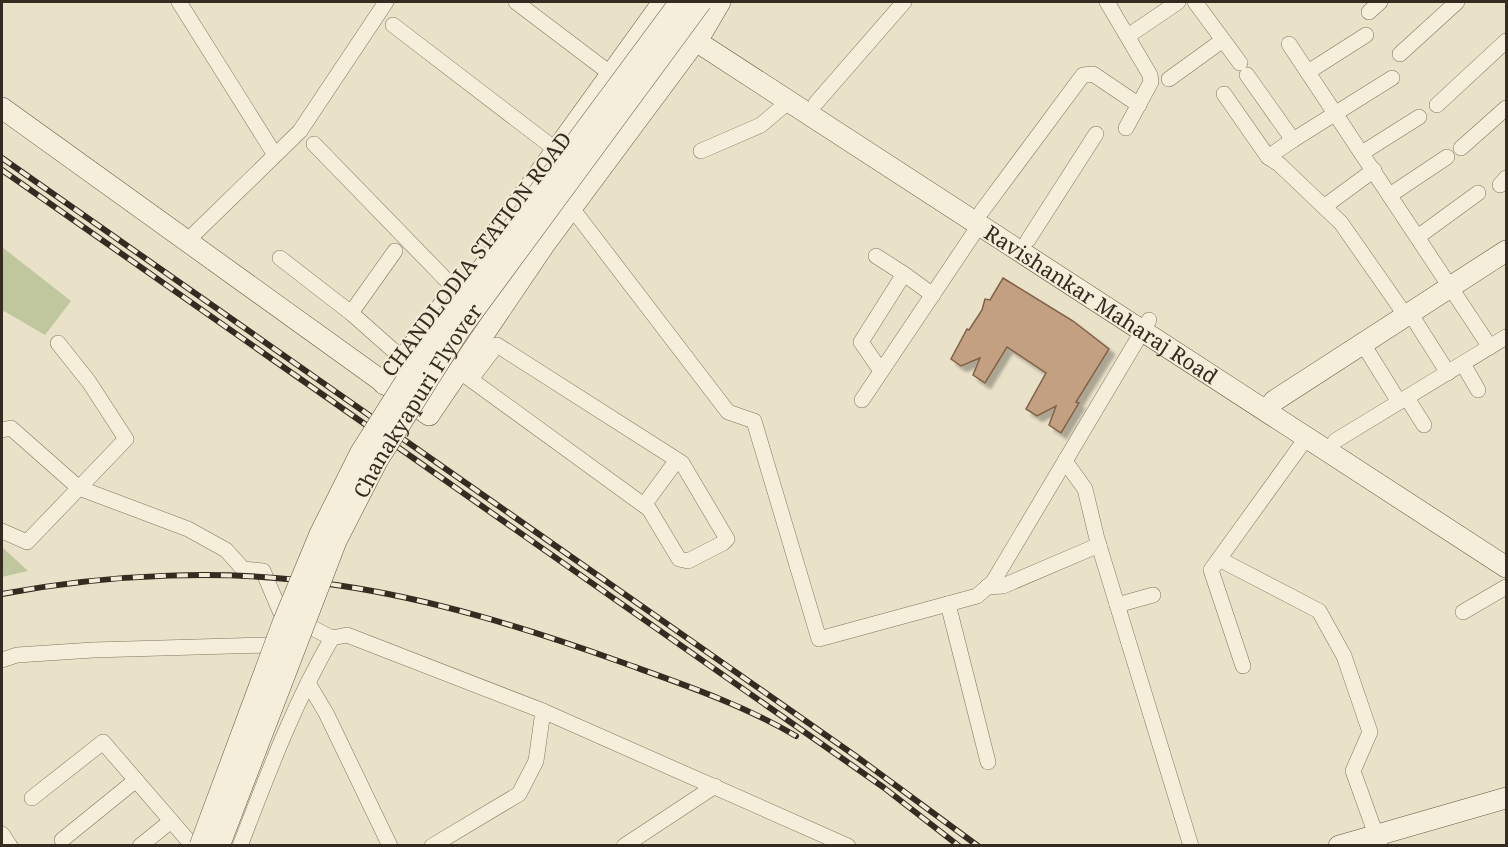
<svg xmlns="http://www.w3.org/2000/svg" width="1508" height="847" viewBox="0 0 1508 847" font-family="'Noto Serif',serif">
<defs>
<filter id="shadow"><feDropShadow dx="5.5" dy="5.5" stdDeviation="1.5" flood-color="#0004"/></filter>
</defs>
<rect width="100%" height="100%" fill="#e9e1c8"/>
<g fill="#c0c69d">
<polygon points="2,247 71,301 45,335 4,311 2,314"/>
<polygon points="2,547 28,571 2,577"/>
</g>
<polygon fill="#c3a082" stroke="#806047" stroke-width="1.5" filter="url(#shadow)" points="1003,278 1073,321 1109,349 1076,402 1079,403 1061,433 1049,425 1056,406 1037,416 1026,409 1046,373 1007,347 985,383 973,375 980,358 961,366 951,359 967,329 969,330 982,310 985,299 990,300"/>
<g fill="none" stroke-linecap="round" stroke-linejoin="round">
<g stroke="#83745f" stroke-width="16">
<g id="street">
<polyline points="179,2 275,155"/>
<polyline points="516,2 611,74"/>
<polyline points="1107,2 1150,75 1151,82 1126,128"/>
<polyline points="1195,2 1240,63"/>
<polyline points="1369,12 1380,2"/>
<polyline points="393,25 555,149"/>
<polyline points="1128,36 1178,2"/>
<polyline points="1289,44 1490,347"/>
<polyline points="1400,54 1457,2"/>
<polyline points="1308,72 1366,35"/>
<polyline points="1247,75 1293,140 1392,78"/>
<polyline points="1169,79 1223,40"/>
<polyline points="1224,94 1268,157 1293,140"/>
<polyline points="816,103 904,2"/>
<polyline points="1437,105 1506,41"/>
<polyline points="314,144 455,289"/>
<polyline points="1461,148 1506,108"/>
<polyline points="701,151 761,125 788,102"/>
<polyline points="1362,153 1419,117"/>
<polyline points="1268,157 1279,164 1341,223 1406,316"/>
<polyline points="1500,185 1506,178"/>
<polyline points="1390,195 1447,157"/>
<polyline points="1325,206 1374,170"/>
<polyline points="571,207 728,412 754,421 819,639 977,596 993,582 1149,320"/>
<polyline points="982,211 1083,75 1093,74 1139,105"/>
<polyline points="1419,236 1478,193"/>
<polyline points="188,240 300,131 386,2"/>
<polyline points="1028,240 1096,134"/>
<polyline points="876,256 904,274"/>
<polyline points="280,258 351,313 395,251"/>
<polyline points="351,313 403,359"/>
<polyline points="1410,313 1448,373"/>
<polyline points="1363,344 1399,402"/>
<polyline points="1463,364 1478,390"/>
<polyline points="459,371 649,509 679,559 688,561 723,543 727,539 682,463 497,345 471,379"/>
<polyline points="881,371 861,342 904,274 933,295"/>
<polyline points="1407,398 1424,425"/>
<polyline points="862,400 980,224"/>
<polyline points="2,430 11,428 79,488 126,439 89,382 58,343"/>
<polyline points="1335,441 1506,337"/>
<polyline points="1066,459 1067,464 1085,489 1097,539 1191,846"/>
<polyline points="644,505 677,460"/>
<polyline points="2,531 27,542 79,488 188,529 226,550 243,569 263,571 280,611"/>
<polyline points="1219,559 1319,611 1344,656 1370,732 1353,771 1380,846"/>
<polyline points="987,587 1003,586 1099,545"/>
<polyline points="948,604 988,762"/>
<polyline points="1117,605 1153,595"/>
<polyline points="1463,612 1506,587"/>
<polyline points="295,619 332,638"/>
<polyline points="2,660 17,655 93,650 269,645"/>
<polyline points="1243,666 1211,570 1307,437"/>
<polyline points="308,683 326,713 390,846"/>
<polyline points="32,798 103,742 192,845"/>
<polyline points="2,834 10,846"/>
<polyline points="62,840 136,780"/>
<polyline points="140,846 171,821"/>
<path d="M 240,846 C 267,776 294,703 332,638 L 347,635 L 543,711 L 848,846"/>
<polyline points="432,846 519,794 536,761 543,711"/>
<polyline points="624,846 715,786"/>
</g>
</g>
<g stroke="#655542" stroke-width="22">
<g id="secondary">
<path id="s1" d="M 647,27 L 671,25 L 696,41 L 1506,567"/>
<polyline points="2,108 429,415 544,245 703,31 720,2"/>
<polyline points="496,234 663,2"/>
<polyline points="384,384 445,303"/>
<polyline points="1267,411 1274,401 1506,251"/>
<polyline points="1339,846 1506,798"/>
</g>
</g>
<use href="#street" stroke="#f5eeda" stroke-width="15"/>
<use href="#secondary" stroke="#f5eeda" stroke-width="21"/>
<g stroke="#352b21" stroke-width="6">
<g id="rail">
<polyline points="2,158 857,757 978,846"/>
<polyline points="2,170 883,787 959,846"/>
<path d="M 2,594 C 107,574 230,568 336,585 C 433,599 529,629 621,662 C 679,683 742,704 796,736"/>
</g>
</g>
<use href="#rail" stroke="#f2ebd6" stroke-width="4" stroke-dasharray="11" stroke-linecap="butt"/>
<g stroke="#655542" stroke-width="22" stroke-linecap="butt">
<g id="secondary-bridge">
<polyline points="200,846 283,623 320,534 361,452 443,322 680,2"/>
<path id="s2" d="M 219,846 L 336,541 L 377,461 L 458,332 L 701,2"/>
</g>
</g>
<use href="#secondary-bridge" stroke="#f5eeda" stroke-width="21"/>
</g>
<g text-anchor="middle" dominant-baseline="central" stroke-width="4.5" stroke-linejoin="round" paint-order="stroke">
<g font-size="21" fill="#352b21" stroke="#f2ebd6">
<text transform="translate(476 254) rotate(-53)">CHANDLODIA STATION ROAD</text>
<text stroke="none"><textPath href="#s1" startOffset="537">Ravishankar Maharaj Road</textPath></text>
<text stroke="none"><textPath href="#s2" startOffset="489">Chanakyapuri Flyover</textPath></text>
</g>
</g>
<rect width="1508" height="847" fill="none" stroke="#352b21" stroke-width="6"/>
</svg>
